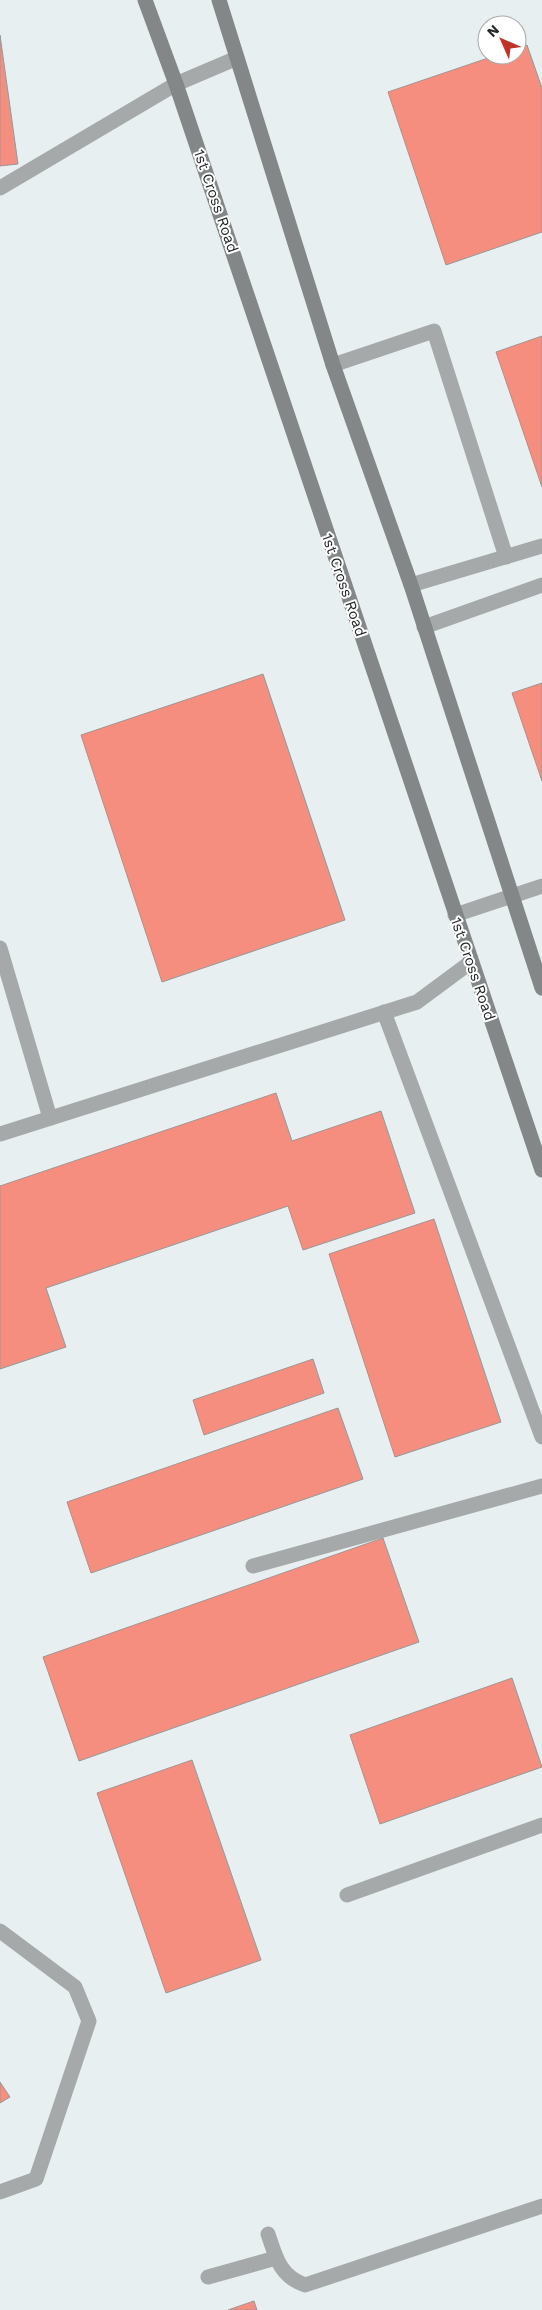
<svg xmlns="http://www.w3.org/2000/svg" width="542" height="2310" viewBox="0 0 542 2310" font-family="'Work Sans',sans-serif">
<rect width="100%" height="100%" fill="#e8eff1"/>
<g fill="#f58e7e" stroke="#9d9695">
<polygon points="0,35 18,164 0,166"/>
<polygon points="527,45 542,88 542,232 446,265 388,92 497,55 517,55 517,48"/>
<polygon points="542,336 542,487 496,352"/>
<polygon points="263,674 345,920 162,982 81,735"/>
<polygon points="542,683 542,781 512,693"/>
<polygon points="276,1093 292,1141 381,1111 415,1213 303,1250 288,1206 46,1288 66,1347 0,1369 0,1186"/>
<polygon points="434,1219 501,1422 395,1457 329,1254"/>
<polygon points="313,1359 324,1393 204,1435 193,1400"/>
<polygon points="338,1408 363,1479 91,1573 67,1502"/>
<polygon points="383,1538 419,1642 79,1761 43,1657"/>
<polygon points="512,1678 542,1767 380,1824 350,1735"/>
<polygon points="192,1760 261,1960 166,1993 97,1793"/>
<polygon points="0,2082 10,2097 0,2103"/>
<polygon points="254,2301 257,2310 228,2310"/>
</g>
<g fill="none" stroke-linecap="round" stroke-linejoin="round">
<g stroke="#a6a9a9" stroke-width="15">
<polyline points="333,365 434,331 506,557"/>
<polyline points="411,585 542,546"/>
<polyline points="424,627 542,585"/>
<polyline points="0,948 50,1118"/>
<polyline points="384,1012 542,1437"/>
<polyline points="0,1134 417,1002 471,962"/>
<polyline points="253,1566 542,1486"/>
<polyline points="347,1895 542,1825"/>
<path d="M 268,2234 C 276,2258 280,2276 305,2285 L 542,2206"/>
<polyline points="208,2277 276,2258"/>
</g>
<polyline stroke="#a6a9a9" stroke-width="15" points="0,1931 75,1987 89,2021 36,2179 0,2192"/>
<g stroke="#a6a9a9" stroke-width="15">
<polyline points="0,188 176,84 237,58"/>
<polyline points="455,915 542,886"/>
</g>
<g stroke="#838788" stroke-width="15">
<polyline points="145,0 176,84 542,1170"/>
<polyline points="219,0 333,365 411,585 542,988"/>
</g>
</g>
<g text-anchor="middle" dominant-baseline="central" stroke-width="4" stroke-linejoin="round" paint-order="stroke">
<g font-size="15" fill="#242728" stroke="#fff">
<text transform="translate(216 201) rotate(71)">1st Cross Road</text>
<text transform="translate(344 585) rotate(71)">1st Cross Road</text>
<text transform="translate(473 969) rotate(71)">1st Cross Road</text>
</g>
</g>
<g transform="translate(502 40) rotate(315)"><circle r="24" fill="#ffffff" stroke="#a7a9a9"/>
<path d="M0-4L9 19L0 12L-9 19Z" fill="#bf3225"/>
<text y="-8" font-size="14" font-weight="bold" text-anchor="middle" fill="#242728">N</text>
</g>
</svg>
